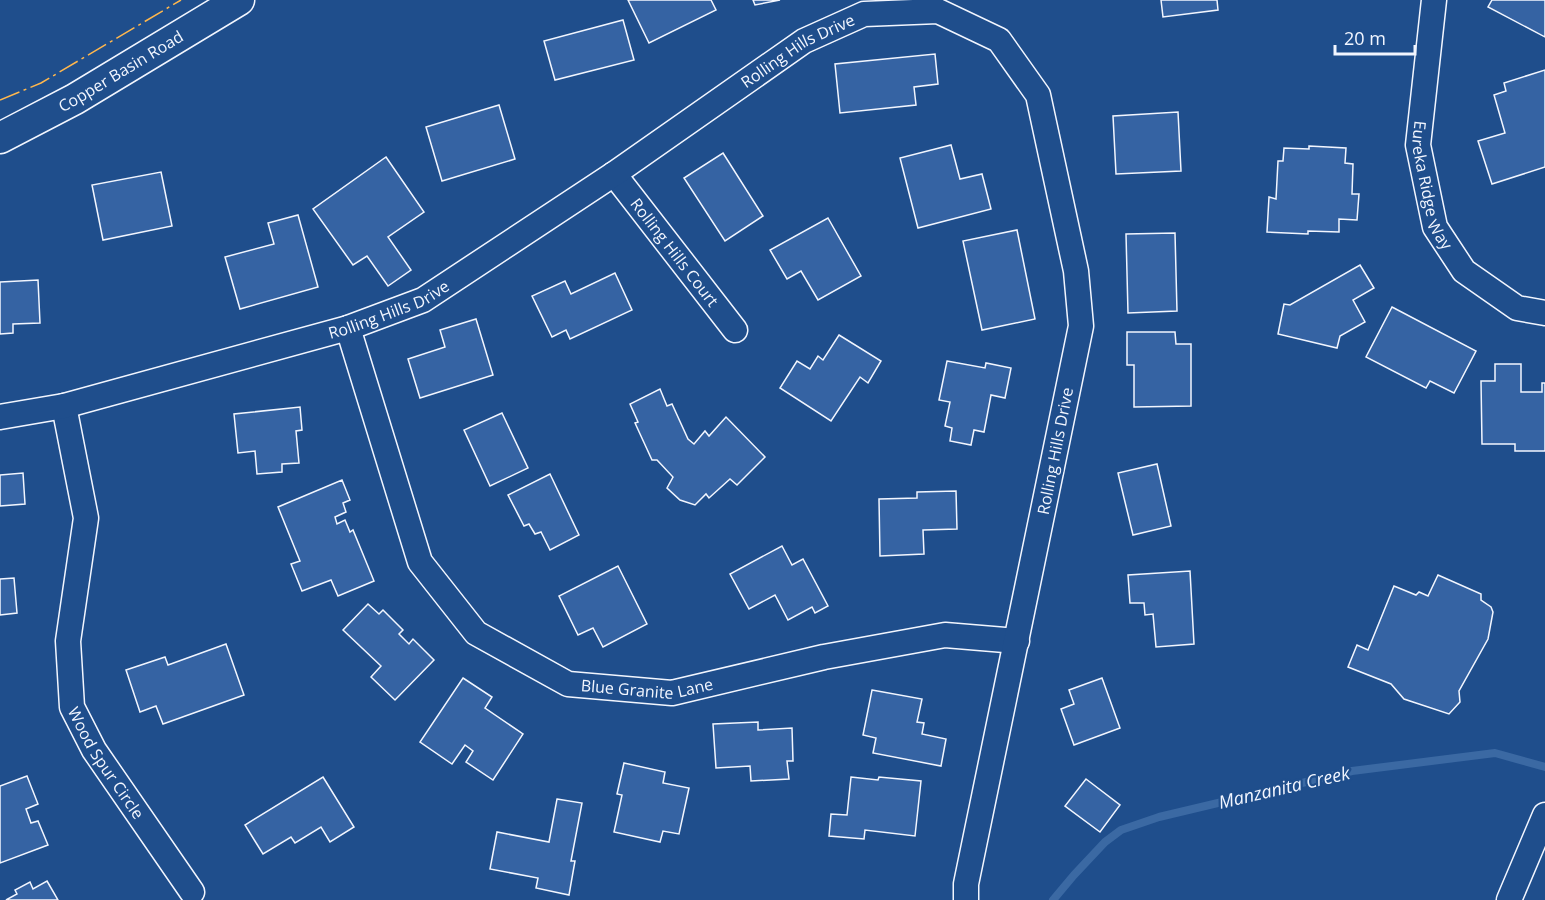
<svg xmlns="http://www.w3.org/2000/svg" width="1545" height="900" viewBox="0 0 1545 900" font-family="'Open Sans',sans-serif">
<rect width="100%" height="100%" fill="#1f4e8c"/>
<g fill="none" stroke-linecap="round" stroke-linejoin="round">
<polyline stroke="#3b69a3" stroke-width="8" points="1053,900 1074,875 1105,842 1121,830 1159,817 1352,771 1495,753 1545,767"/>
</g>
<g fill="#3563a3" stroke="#f2f6ff" stroke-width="1.5">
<polygon points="628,0 711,0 716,10 649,43"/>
<polygon points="753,0 780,0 755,5"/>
<polygon points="1161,0 1217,0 1218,10 1163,17"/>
<polygon points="1492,0 1545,0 1545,37 1488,7"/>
<polygon points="623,20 634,60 555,80 544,41"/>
<polygon points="935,54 938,84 914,87 916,105 840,113 835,64"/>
<polygon points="1545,70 1545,167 1492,184 1478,141 1505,133 1494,95 1506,91 1504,83"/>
<polygon points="499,105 515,159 442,181 426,127"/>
<polygon points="1178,112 1181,171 1116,174 1113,116"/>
<polygon points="951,145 960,179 982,174 991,209 918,228 900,158"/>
<polygon points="1309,146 1346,148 1345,163 1353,164 1352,194 1359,194 1357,220 1339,219 1339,232 1308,231 1308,234 1267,232 1269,197 1276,199 1278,161 1283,161 1284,148 1309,149"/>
<polygon points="723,153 763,216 725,241 684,178"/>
<polygon points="386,157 424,212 388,237 411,270 388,286 367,256 353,265 313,209"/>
<polygon points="161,172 172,226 103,240 92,185"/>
<polygon points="298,215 318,287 240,309 225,257 274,244 268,223"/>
<polygon points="828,218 861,276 818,300 801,271 787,279 770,250"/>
<polygon points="1017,230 1035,319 982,330 963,241"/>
<polygon points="1175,233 1177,311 1128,313 1126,234"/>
<polygon points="1360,265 1374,288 1353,300 1365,322 1340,336 1337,348 1278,334 1284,304 1290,305"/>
<polygon points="615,273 632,310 570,339 566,330 552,337 532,296 565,281 571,294"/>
<polygon points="38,280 40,323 13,324 13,333 0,334 0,282"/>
<polygon points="1392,307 1476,351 1454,393 1430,381 1426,388 1366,357"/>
<polygon points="476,319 493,375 420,398 408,359 445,347 440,330"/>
<polygon points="1127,332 1175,332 1176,344 1191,344 1191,406 1134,407 1134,365 1127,365"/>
<polygon points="839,335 881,361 868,383 860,377 831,421 780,388 797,361 810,369 818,356 823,360"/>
<polygon points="947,361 985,368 986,363 1011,368 1005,398 991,395 984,432 974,430 971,445 950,441 952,428 945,426 950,402 939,400"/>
<polygon points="1495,364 1521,364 1521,392 1542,392 1542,383 1545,383 1545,451 1515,451 1515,444 1482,444 1481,381 1495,381"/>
<polygon points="660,389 667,406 672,404 688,439 694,444 705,431 709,436 726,417 765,457 737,485 730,479 709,498 706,494 695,505 680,500 667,488 673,477 657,460 652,460 635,423 638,422 630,404"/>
<polygon points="300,407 302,430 296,431 299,463 282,464 282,472 257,474 255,451 238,453 234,414"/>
<polygon points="502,413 528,468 490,486 464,430"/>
<polygon points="1157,464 1171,526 1133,535 1118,473"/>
<polygon points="23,473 25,504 0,506 0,475"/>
<polygon points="550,474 579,535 550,550 541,532 535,534 529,524 524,526 508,495"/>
<polygon points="342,480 350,500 343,503 346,512 335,517 337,524 345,520 350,532 353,530 374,581 338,596 331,580 302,591 291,564 300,561 278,507"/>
<polygon points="956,491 957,529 923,530 924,554 880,556 879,499 917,498 917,492"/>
<polygon points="782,546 792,565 803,559 828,606 815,613 812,607 788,620 775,595 749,609 730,574"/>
<polygon points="618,566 647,624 603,647 593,628 578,635 559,596"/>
<polygon points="1190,571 1194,644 1156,647 1153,614 1145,615 1144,603 1130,603 1128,575"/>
<polygon points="1438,575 1481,594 1481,600 1491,607 1493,612 1488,639 1459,691 1460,702 1449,714 1404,699 1391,684 1348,667 1357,645 1368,650 1394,586 1416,595 1419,592 1428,596"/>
<polygon points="14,578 17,613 0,615 0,579"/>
<polygon points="368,604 379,614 383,610 403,630 399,634 409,644 413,639 434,660 395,700 371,677 381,666 343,630"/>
<polygon points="226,644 244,695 163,724 156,706 140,712 126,670 165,657 168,665"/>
<polygon points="463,678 492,697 485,708 523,734 493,780 466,762 473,751 465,745 452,764 420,742"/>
<polygon points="1102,678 1120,728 1074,745 1061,709 1074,704 1069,690"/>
<polygon points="872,690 922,699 917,722 924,723 922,734 946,739 941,766 873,753 876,738 863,735"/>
<polygon points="758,722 758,730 792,728 793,761 787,761 789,779 751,781 750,766 716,768 713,724"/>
<polygon points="624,763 665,772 663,783 689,788 679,834 663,831 660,842 614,832 622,795 617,794"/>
<polygon points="27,776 38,804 26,809 31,823 38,821 48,845 0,863 0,786"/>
<polygon points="323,777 354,827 330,842 321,827 295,843 291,837 263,854 245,825"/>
<polygon points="851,777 878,780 879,777 921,781 915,836 865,830 864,839 829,836 831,814 847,815"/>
<polygon points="1086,779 1120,805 1100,832 1065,806"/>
<polygon points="557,799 582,803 571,861 575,861 569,895 536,888 538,878 490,869 497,832 549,842"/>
<polygon points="47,881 58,900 6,900 17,894 15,890 30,882 33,889"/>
</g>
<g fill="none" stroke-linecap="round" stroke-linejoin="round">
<g stroke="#f2f6ff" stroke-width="27">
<g id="minor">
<path id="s1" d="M 1434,0 L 1418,145 L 1435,227 L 1464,271 L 1517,308 L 1545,313"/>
<path id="s2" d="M 614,174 L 735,330"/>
<path id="s3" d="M 348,328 L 420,562 L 476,633 L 568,684 L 672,693 L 824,657 L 945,635 L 1017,641"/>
<path id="s4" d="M 64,406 L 86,518 L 68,641 L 72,707 L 94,750 L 192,892"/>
<path id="s5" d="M 0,417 L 64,406 L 348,328 L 423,300 L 614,174 L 804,41 L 864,14 L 938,11 L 999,40 L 1038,95 L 1076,271 L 1081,326 L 966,884 L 966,900"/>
<polyline points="1509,900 1545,815"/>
</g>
</g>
<g stroke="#f2f6ff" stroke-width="33">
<g id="tertiary">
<path id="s6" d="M 0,138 L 75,99 L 239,0"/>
</g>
</g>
<use href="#minor" stroke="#1f4e8c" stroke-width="24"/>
<use href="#tertiary" stroke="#1f4e8c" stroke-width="30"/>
<polyline stroke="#ffb74d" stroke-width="1.5" stroke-dasharray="21 4.5 3 4.5" stroke-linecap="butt" points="0,100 41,83 181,0"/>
</g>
<g text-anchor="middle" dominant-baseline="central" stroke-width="4.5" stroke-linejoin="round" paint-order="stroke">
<g font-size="16" fill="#f2f6ff" stroke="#1f4e8c">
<text stroke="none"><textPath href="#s5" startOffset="890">Rolling Hills Drive</textPath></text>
<text stroke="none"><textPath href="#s6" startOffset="138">Copper Basin Road</textPath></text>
<text stroke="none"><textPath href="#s1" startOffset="188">Eureka Ridge Way</textPath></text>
<text stroke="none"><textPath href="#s2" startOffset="99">Rolling Hills Court</textPath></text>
<text stroke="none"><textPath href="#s5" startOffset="404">Rolling Hills Drive</textPath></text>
<text transform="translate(1055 451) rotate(-79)">Rolling Hills Drive</text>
<text stroke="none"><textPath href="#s3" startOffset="520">Blue Granite Lane</textPath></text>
<text stroke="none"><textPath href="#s4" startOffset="370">Wood Spur Circle</textPath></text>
</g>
<g font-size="18" font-style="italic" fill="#f2f6ff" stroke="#1f4e8c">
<text transform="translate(1284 787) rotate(-13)">Manzanita Creek</text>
</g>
</g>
<path d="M1335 45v9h80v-9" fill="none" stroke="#f2f6ff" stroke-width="3"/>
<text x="1344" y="45" font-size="18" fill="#f2f6ff" stroke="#1f4e8c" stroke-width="4.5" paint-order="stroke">20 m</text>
</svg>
